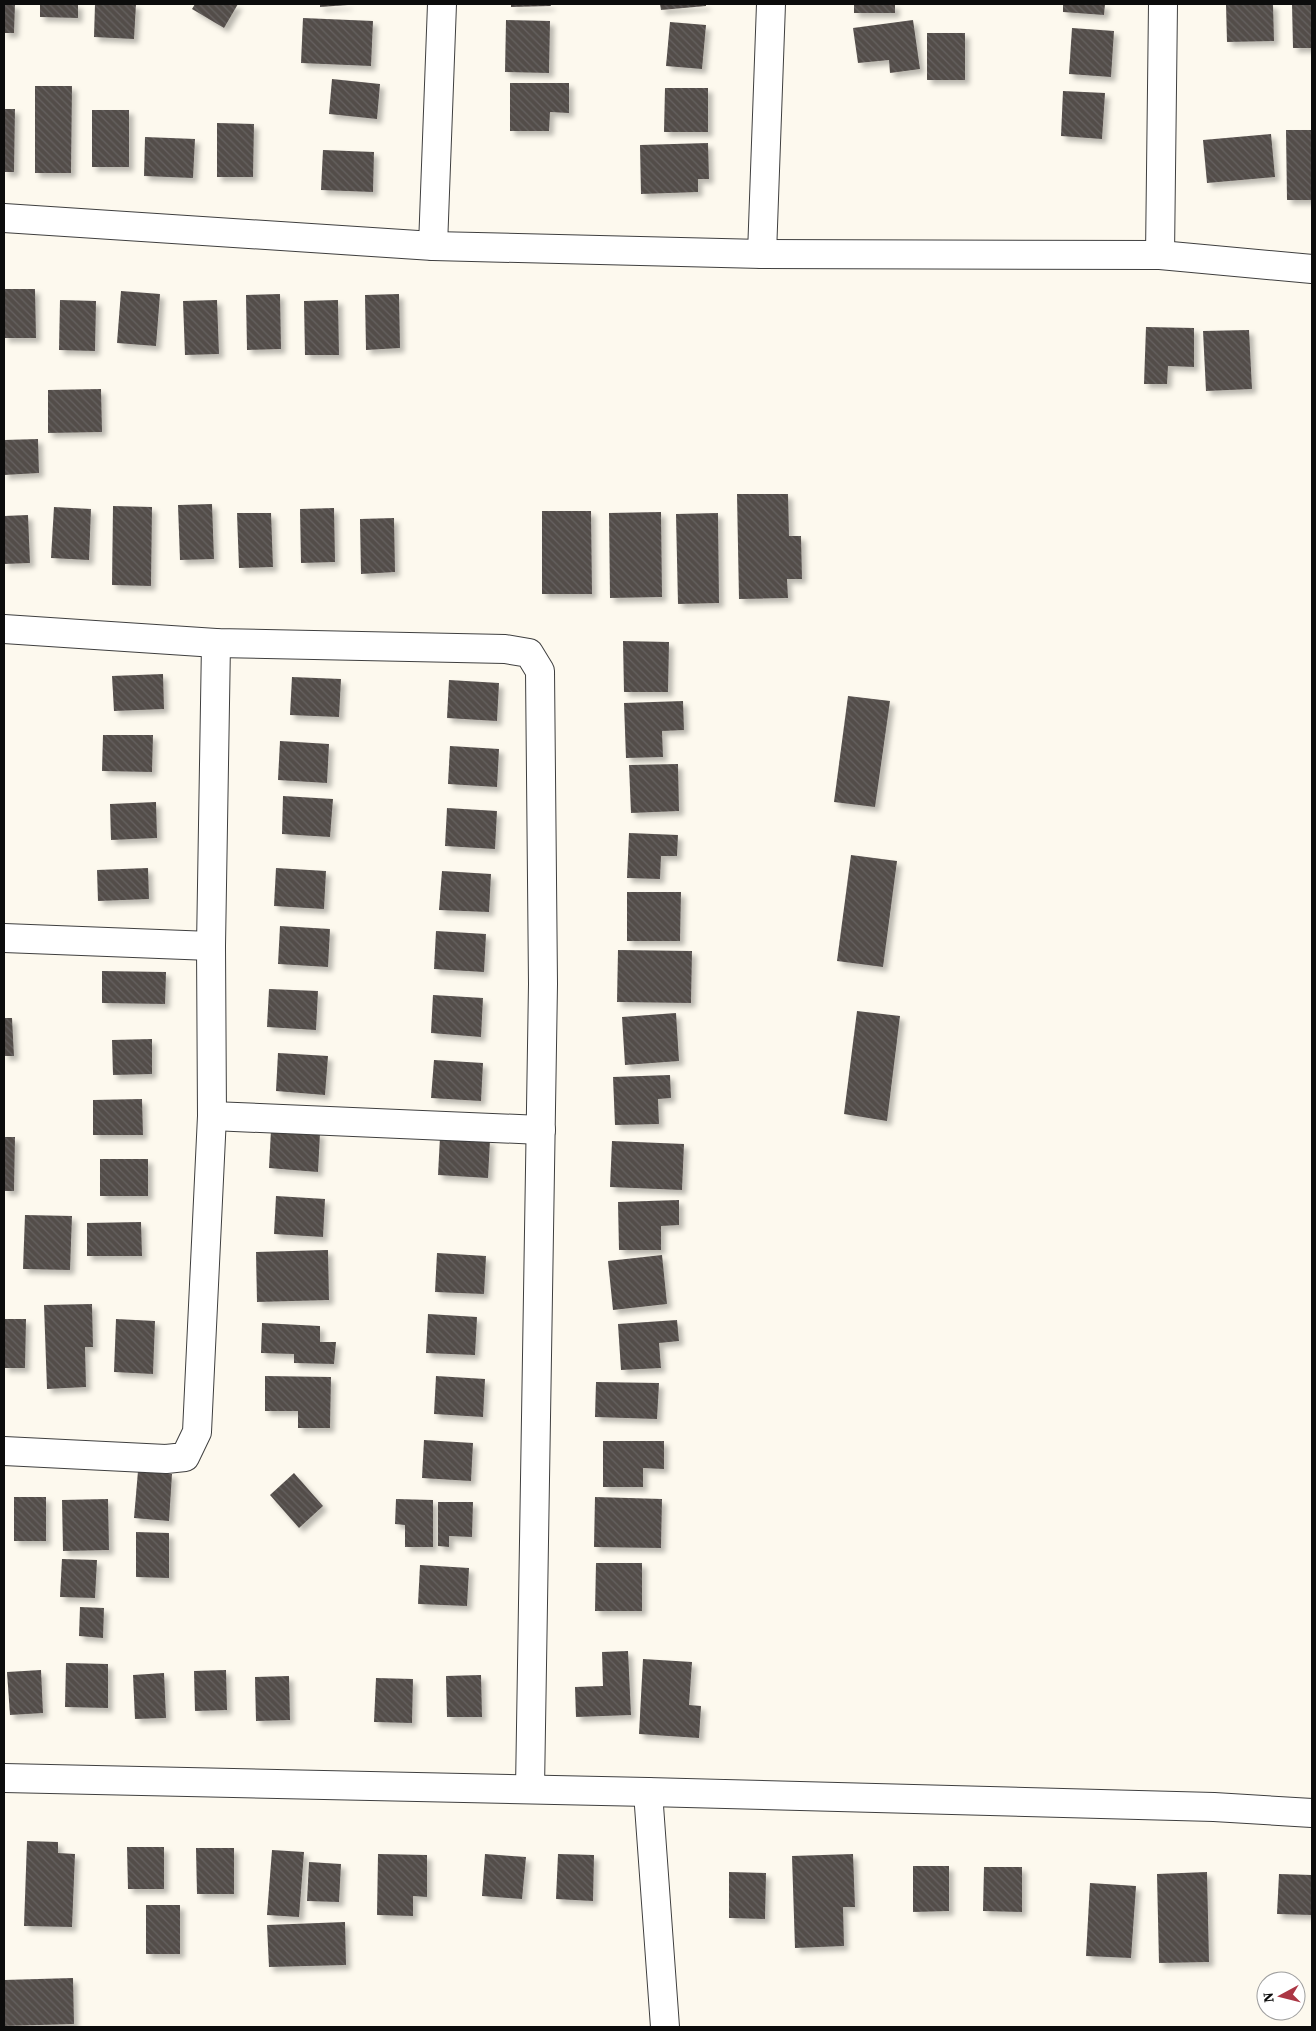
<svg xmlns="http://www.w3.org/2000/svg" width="1316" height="2031" viewBox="0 0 1316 2031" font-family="'Source Serif 4',serif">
<defs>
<pattern id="building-back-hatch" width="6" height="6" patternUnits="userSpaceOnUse" patternTransform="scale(1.25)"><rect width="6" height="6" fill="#534d4a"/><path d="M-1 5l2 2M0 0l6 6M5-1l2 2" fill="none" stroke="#676260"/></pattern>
<filter id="shadow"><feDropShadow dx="4.5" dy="4.5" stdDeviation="2.5" flood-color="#0004"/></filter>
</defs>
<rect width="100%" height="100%" fill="#fdf9ee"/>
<g fill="url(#building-back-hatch)" filter="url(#shadow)">
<polygon points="4,4 15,4 14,33 4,33"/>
<polygon points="40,4 78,4 78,18 40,17"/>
<polygon points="95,4 136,4 134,39 94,37"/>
<polygon points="195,4 238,4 224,28 192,9"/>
<polygon points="320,4 348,4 348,5 320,7"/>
<polygon points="511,4 550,4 551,6 511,7"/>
<polygon points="660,4 706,4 706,6 661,10"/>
<rect x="854" y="4" width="41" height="9"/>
<polygon points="1063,4 1105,4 1104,15 1063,12"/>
<polygon points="1226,4 1273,4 1274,41 1227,42"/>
<polygon points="1292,4 1312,4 1312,48 1293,48"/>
<polygon points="303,18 373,21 371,66 301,63"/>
<polygon points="506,20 550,21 549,73 505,72"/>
<polygon points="913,20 920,69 890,73 889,60 858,63 853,28"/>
<polygon points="670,22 706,25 702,69 666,66"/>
<polygon points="1072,28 1114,31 1111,77 1069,74"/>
<rect x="927" y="33" width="38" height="47"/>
<polygon points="332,79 380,84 377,119 329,114"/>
<polygon points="510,83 569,83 569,113 550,112 549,131 510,131"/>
<polygon points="35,86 72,86 71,173 35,173"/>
<polygon points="665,88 708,88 708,132 664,132"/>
<polygon points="1063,91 1105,93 1102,139 1061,136"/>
<polygon points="4,109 15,109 14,172 4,172"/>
<rect x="92" y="110" width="37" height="57"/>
<polygon points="217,123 254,124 253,177 217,177"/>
<polygon points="1286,130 1312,130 1312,200 1287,200"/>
<polygon points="1271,134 1275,177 1207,183 1203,140"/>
<polygon points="145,137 195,139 193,178 144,176"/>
<polygon points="708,143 709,179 698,179 698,192 641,194 640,145"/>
<polygon points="323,150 374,152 373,192 321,190"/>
<polygon points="4,289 35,289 36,338 4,338"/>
<polygon points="121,291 160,294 156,346 117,343"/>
<polygon points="280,294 281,349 247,350 246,295"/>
<polygon points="399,294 400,348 366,350 365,295"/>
<polygon points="60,300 96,301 95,351 59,350"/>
<polygon points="217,300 219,354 185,355 183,301"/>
<polygon points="338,300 339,355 305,355 304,301"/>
<polygon points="1146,327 1194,328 1194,367 1168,366 1167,384 1144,384"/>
<polygon points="1249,330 1252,389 1206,391 1203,331"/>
<polygon points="101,389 102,432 48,433 48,390"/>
<polygon points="38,439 39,473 4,475 4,440"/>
<polygon points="737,494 788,494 789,536 801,536 802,579 787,579 788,598 739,599"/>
<polygon points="212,504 214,559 180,560 178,505"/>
<polygon points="113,506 152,507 151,586 112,585"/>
<polygon points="54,507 91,509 89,560 51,558"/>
<polygon points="334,508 335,562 301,563 300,509"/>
<polygon points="542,511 591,511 592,594 542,594"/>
<polygon points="661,512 662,597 610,598 609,513"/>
<polygon points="237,513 271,513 273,567 239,568"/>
<polygon points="718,513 719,603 678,604 676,514"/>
<polygon points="28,515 30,563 4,564 4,516"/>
<polygon points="394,518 395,572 361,574 360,519"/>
<polygon points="623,641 669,642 668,692 624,692"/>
<polygon points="163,674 164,709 114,711 112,676"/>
<polygon points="292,677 341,679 339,717 290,715"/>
<polygon points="449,680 499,683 497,721 447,718"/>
<polygon points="848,696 890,701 875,807 834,802"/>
<polygon points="683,701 684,730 662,731 663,757 626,758 624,703"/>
<polygon points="103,735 153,735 152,772 102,771"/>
<polygon points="280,741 329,744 327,783 278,780"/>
<polygon points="450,746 499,749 497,787 448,784"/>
<polygon points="678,764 679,811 631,813 629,765"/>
<polygon points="283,796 333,799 330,837 282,834"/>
<polygon points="156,802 157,838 111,840 110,804"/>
<polygon points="447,808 497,811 495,849 445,846"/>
<polygon points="629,833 678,835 677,856 661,856 660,879 627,878"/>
<polygon points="851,855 897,861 883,967 837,961"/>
<polygon points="148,868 149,899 98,901 97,870"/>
<polygon points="276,868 326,871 324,909 274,906"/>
<polygon points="442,871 491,874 489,912 439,910"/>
<polygon points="627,892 681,892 680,941 627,941"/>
<polygon points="280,926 330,929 328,967 278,964"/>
<polygon points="436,931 486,934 484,972 434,969"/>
<polygon points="618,950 692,951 691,1003 617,1002"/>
<polygon points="102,971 166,972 165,1004 102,1003"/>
<polygon points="269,989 318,991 316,1030 267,1027"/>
<polygon points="433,995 483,998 481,1037 431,1033"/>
<polygon points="857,1011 900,1016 887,1121 844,1114"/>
<polygon points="676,1013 679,1061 625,1065 622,1017"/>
<polygon points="4,1018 12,1018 14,1056 4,1056"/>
<polygon points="152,1039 152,1074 113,1075 112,1040"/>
<polygon points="278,1053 328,1056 325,1095 276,1091"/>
<polygon points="434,1060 483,1063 481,1101 431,1098"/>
<polygon points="670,1075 671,1098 658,1099 659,1124 615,1125 613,1077"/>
<polygon points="142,1099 143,1135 93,1135 93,1100"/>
<polygon points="271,1130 320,1133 318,1172 269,1168"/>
<polygon points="4,1137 15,1137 14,1191 4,1191"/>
<polygon points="440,1137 490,1140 488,1178 438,1175"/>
<polygon points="612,1141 684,1144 682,1190 610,1187"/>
<rect x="100" y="1159" width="48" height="37"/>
<polygon points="276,1196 325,1199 323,1237 274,1234"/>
<polygon points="679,1200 679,1225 661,1226 661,1250 619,1250 618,1202"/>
<polygon points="25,1215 72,1216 70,1270 23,1269"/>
<polygon points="141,1222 142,1256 87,1256 87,1223"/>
<polygon points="328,1250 329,1300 257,1302 256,1252"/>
<polygon points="437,1253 486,1256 484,1294 435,1292"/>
<polygon points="662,1255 667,1304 613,1310 608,1261"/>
<polygon points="92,1304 93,1347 85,1347 86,1387 47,1389 44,1305"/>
<polygon points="428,1314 477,1317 475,1355 426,1353"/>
<polygon points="4,1319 26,1319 25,1368 4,1368"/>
<polygon points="116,1319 155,1321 153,1374 114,1372"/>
<polygon points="677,1320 679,1341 659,1343 661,1368 621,1370 618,1324"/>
<polygon points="262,1323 320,1326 320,1342 336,1342 334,1364 294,1363 294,1354 261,1353"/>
<polygon points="265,1376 331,1377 330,1428 298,1428 298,1411 265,1411"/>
<polygon points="436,1376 485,1379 483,1417 434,1414"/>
<polygon points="596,1382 659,1383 657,1419 595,1417"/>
<polygon points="424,1440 473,1443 471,1481 422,1478"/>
<polygon points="603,1441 664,1441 664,1469 643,1468 643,1487 603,1487"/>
<polygon points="138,1471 172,1474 169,1521 134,1518"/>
<polygon points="294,1473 323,1506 299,1528 270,1495"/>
<rect x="14" y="1497" width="32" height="44"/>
<polygon points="595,1497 662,1499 661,1548 594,1547"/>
<polygon points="108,1499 109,1550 63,1551 62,1500"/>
<polygon points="396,1499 433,1500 433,1547 405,1547 405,1525 395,1524"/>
<polygon points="438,1502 473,1502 472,1537 449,1536 449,1547 438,1546"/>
<polygon points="136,1532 169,1533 169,1578 136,1577"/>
<polygon points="62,1559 97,1560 95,1598 60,1597"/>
<polygon points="596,1563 642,1563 642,1611 595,1611"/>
<polygon points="420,1565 469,1568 467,1606 418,1604"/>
<polygon points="80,1607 104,1608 103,1638 79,1636"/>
<polygon points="628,1651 631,1715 576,1717 575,1687 603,1686 602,1652"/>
<polygon points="643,1659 692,1662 689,1705 701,1706 699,1738 639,1734"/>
<polygon points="66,1663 108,1664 108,1708 65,1707"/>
<polygon points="41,1670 43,1713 10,1715 7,1672"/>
<polygon points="226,1670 227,1710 195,1711 194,1671"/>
<polygon points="164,1673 166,1718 135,1719 133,1675"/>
<polygon points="481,1675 482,1717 447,1717 446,1676"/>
<polygon points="289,1676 290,1720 256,1721 255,1677"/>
<polygon points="376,1678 413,1679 412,1723 374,1722"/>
<polygon points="27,1841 58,1842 58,1853 75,1854 72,1927 24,1926"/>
<polygon points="127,1847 164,1847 164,1889 128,1889"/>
<polygon points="196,1848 234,1848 234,1894 197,1894"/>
<polygon points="272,1850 304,1852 299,1917 267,1915"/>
<polygon points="378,1854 427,1855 427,1897 413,1896 413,1916 377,1915"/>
<polygon points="485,1854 526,1857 522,1899 482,1896"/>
<polygon points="558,1854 594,1855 593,1901 556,1899"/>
<polygon points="853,1854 855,1907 843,1907 844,1946 795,1948 792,1856"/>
<polygon points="309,1862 341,1864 339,1902 307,1901"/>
<polygon points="913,1866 949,1866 949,1911 913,1912"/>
<polygon points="984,1867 1022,1867 1022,1912 983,1911"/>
<polygon points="729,1872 766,1873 765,1919 729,1918"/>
<polygon points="1207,1872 1209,1962 1159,1963 1157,1874"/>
<polygon points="1279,1874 1312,1875 1312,1915 1277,1914"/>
<polygon points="1090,1883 1136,1886 1131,1958 1086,1956"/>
<rect x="146" y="1905" width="34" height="49"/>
<polygon points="345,1922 346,1965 269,1967 267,1925"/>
<polygon points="73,1978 74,2024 4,2026 4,1980"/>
</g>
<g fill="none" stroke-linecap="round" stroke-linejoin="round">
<g stroke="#3f3f3f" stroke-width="30">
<g id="minor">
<polyline points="4,218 433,246 762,254 1160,255 1312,269"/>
<polyline points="433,246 442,4"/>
<polyline points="762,254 771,4"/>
<polyline points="1160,255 1163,4"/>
<polyline points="4,629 216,643 505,649 529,653 540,671 543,984 530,1789"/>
<polyline points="4,938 211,946"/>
<polyline points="212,1116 541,1130"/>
<polyline points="4,1451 166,1459 185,1457 197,1432 212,1116 211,946 216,643"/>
<polyline points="4,1778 648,1792 1214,1807 1312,1813"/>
<polyline points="648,1792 665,2027"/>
</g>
</g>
<use href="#minor" stroke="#fff" stroke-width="28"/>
</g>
<rect width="1316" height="2031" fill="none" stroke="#0c0c0c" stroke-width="10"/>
<g transform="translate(1281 1996) rotate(263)"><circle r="24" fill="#ffffff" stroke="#9e9e9e"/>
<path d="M0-4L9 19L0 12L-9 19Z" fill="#ab3644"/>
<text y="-8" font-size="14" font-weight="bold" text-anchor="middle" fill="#0c0c0c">N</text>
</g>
</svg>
